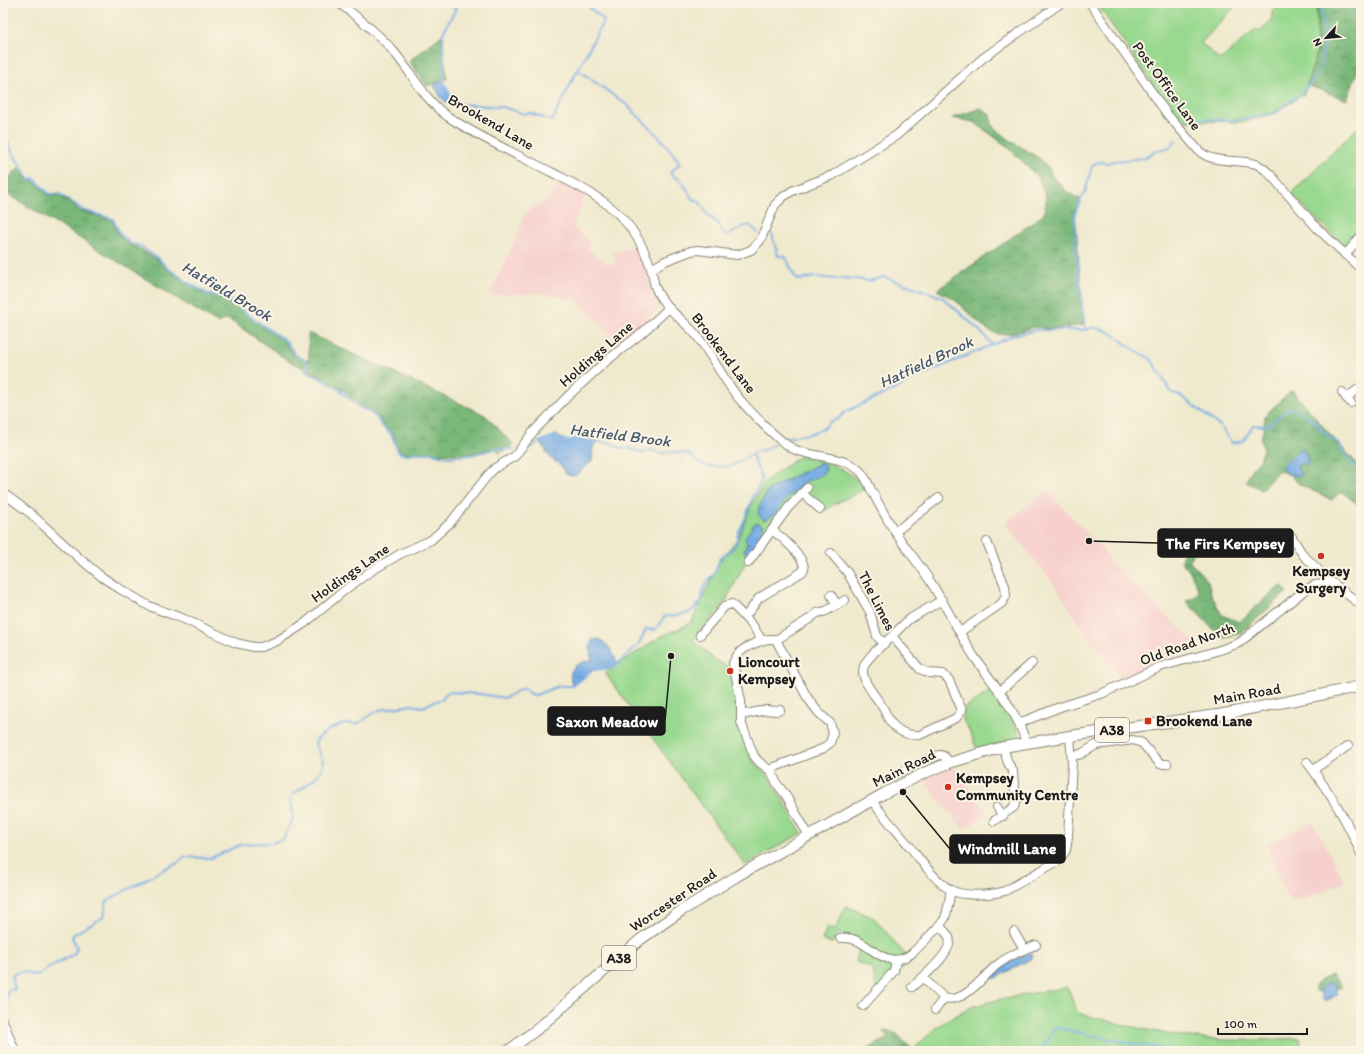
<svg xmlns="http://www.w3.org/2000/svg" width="1364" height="1054" viewBox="0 0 1364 1054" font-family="Itim,sans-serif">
<defs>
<pattern id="forest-crowns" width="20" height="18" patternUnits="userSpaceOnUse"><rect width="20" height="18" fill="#7ab87a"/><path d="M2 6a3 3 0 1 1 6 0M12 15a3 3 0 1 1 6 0" fill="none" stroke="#639563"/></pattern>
<pattern id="water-ripples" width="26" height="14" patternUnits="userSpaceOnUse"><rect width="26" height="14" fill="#78ade6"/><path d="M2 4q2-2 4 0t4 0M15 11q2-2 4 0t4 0" fill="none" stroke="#628cba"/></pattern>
</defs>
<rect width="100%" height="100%" fill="#fcf5e5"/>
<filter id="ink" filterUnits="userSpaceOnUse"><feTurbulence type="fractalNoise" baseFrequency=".025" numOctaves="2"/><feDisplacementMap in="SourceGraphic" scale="8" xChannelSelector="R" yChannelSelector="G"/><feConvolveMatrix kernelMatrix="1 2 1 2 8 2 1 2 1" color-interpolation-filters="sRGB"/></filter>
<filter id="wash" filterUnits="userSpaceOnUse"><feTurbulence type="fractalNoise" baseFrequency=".012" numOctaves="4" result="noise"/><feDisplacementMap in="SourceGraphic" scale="16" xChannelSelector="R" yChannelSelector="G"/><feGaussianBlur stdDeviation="0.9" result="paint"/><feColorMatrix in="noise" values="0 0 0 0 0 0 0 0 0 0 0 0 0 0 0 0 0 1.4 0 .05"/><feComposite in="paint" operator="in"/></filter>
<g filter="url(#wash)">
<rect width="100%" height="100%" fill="#efe9cd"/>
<g fill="#f7d0cd">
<polygon points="559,179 586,193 573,226 589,241 588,249 611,266 616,263 613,254 638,244 646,269 652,298 660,307 619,344 576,299 537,293 489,295 521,227 523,217 526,212 547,200 557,189"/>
<polygon points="1047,491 1101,548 1114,566 1201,648 1179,655 1121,679 1088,637 1056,587 1005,523"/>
<polygon points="954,767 987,813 964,830 930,789 923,778"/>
<polygon points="1313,822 1345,882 1305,899 1299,901 1293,901 1286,896 1267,845 1277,839"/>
</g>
<g fill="#98d88f" stroke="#5a7a56">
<polygon points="1096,3 1238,3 1201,43 1220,60 1256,29 1260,32 1272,19 1272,12 1284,3 1317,3 1317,53 1304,94 1292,102 1269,115 1243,122 1185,121 1173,115 1119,35"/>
<polygon points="1361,124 1361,219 1354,238 1346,246 1344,246 1291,194"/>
<path d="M 800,456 C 830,462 844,467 867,488 L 833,505 L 825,511 L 803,491 L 746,562 L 724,604 L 693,640 L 716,661 L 729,667 L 738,702 L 748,749 L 755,764 L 767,774 L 802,833 L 745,865 L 605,673 L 660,637 L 691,623 L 721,559 L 739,537 L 751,506 L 765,481 Z"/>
<path d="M 993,690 C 1000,700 1023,726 1017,740 L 977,749 L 969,730 L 962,719 L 965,707 Z"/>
<polygon points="846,906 874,918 910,960 878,993 871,968 856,962 861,942 839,933 832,943 822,940 827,927 835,930"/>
<path d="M 1067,987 L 1078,1013 C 1125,1026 1171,1037 1220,1040 C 1246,1041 1273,1039 1300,1038 L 1302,1051 L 912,1051 L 935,1028 L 968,1008 L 1001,999 Z"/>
</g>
<g fill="url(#forest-crowns)" stroke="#4b6a4b">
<polygon points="1317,3 1361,3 1361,60 1347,100 1307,85 1317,53"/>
<polygon points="442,35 447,79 427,86 409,61"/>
<polygon points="981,108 990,115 993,127 1010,140 1040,159 1049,168 1052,176 1068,193 1080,199 1075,213 1084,325 1052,329 1035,327 1011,334 998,334 988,330 978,322 954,299 937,290 1035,221 1045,212 1046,197 1038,177 1008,147 974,122 952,118"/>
<polygon points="19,167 28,180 34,181 49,195 59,196 74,205 80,211 112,220 118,234 129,245 136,247 158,260 166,269 200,291 227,300 285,341 293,354 309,361 308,333 485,415 514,445 499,453 494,448 471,454 406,453 400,452 392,433 382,424 378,417 361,406 345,391 308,370 289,361 228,319 217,323 3,191 3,184"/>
<polygon points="1292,390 1326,430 1361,468 1361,507 1343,493 1338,494 1332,500 1299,484 1290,475 1278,470 1262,490 1246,482 1252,468 1260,461 1263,449 1261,439 1264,427 1265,415"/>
<path d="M 1203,535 L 1191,556 L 1190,562 L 1208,581 L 1211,594 L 1222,615 L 1239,622 C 1253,611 1266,595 1282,586 L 1287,592 L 1242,632 L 1222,639 L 1186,601 L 1195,597 L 1199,591 L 1191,573 L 1181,561 L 1183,554 L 1197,536 Z"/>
<polygon points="1332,975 1337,980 1342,987 1337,989 1334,984 1320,990 1320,992 1315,991 1315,985 1319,981"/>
<polygon points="883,1031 896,1033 913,1050 912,1051 863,1051 888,1038"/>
</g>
<g fill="url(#water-ripples)" stroke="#4a6481">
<polygon points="440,80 444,82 453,101 449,104 441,98 434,85"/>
<path d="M 556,435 L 567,441 L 578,438 L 598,442 L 593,447 L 592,461 L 576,475 L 570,476 L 565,473 C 560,460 556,465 549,456 C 545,451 545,446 539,442 Z"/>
<path d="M 1302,447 L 1308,459 L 1308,464 L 1304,465 L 1301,463 L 1297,466 L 1301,476 C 1294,477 1285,474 1281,467 Z"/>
<path d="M 821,463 L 824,465 L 826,468 C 823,479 811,477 803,483 C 797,489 791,495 785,501 C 778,508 775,517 764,520 L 758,514 L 759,507 L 769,489 Z"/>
<path d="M 757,523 L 763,526 C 764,535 755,552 746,553 L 744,550 L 747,544 L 745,538 L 754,524 Z"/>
<path d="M 599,639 C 609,645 614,653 617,664 L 613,668 L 593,670 L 573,686 C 565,669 577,662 592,660 C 590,653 589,648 592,640 Z"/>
<path d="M 1029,953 L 1033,955 L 1032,958 L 996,978 L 993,978 L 992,976 C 1000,965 1017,959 1029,953 Z"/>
<path d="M 1331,982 L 1334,984 L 1338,994 L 1330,999 L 1324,1001 C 1317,990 1320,986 1331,982 Z"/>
</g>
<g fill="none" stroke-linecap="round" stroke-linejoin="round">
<g stroke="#78ade6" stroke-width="2">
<polyline points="442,3 456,8 443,33 444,82 453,101 460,104 502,107 525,114 530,113 552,121 577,71"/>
<path d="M 584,3 L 604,20 L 578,70 L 627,105 L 664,142 L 680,163 L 670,173 L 672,176 C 683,179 687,189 692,199 L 699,201 L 708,215 L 719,224 L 724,235 C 734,236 739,226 749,225 L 758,233"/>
<polyline points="1188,119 1236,120 1277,113 1283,106 1301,94 1316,76 1320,68 1324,48 1324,26 1321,3"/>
<polyline points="3,130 12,152 30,180 34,178 49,194 59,194 75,204 82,210 113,219 120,234 131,244 138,245 159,259 166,267 190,284 210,295 224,297 230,301 259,323 285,340 296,355 305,360 308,364 305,370 340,390 359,407 368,411 377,418 381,425 391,434 396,448 398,452 405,455 413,453 433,453 447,457 472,455 494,449 516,449"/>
<polyline points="772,234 778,256 785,256 794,275 798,280 815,277 836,279 848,278 869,281 884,277 942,297 977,328 992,344"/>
<polyline points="1086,330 1078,280 1078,263 1076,259 1075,213 1081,199 1085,193 1092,166 1096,163 1101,162 1108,163 1114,161 1143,158 1158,150 1170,147 1176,140"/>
<polyline points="784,438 808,434 823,429 830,422 838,419 845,412 897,388 919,376 1015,335 1037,330 1086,330 1094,327 1110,332 1130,347 1151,359 1171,392 1181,396 1221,427 1232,443 1243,441 1253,425 1267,426 1288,409 1293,408 1314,421 1324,433 1340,445 1349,461 1361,471"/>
<path d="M 564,439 L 567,441 L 578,438 L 611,443 L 623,449 L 629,448 L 643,453 C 651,449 653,450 660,454 L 666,452 L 684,453 L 689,454 L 699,463 L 706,466 L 727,467 L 732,466 L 757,451 L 764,450 L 778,442"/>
<polyline points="525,449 530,449 539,442 556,435"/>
<path d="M 7,1019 L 6,999 L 7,992 L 11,989 L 15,990 L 12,976 C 20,969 28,973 37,976 L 50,967 L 74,954 L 77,948 L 72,937 L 74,934 L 102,918 L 105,914 L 105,908 L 107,901 L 166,868 L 178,863 L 184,857 L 211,858 L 242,844 L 272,843 L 283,839 L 287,832 L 293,818 L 292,806 L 290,802 L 292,795 C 300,789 322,776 323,765 C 323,757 318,751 315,744 L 317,739 L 328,730 L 343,724 L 357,724 L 379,710 L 412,705 L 423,707 L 433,702 L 443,699 L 444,695 L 449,692 L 480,694 L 505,698 L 519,690 L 525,688 L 530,694 L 535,695 L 559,686 L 573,686 L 593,670 L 613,668 L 639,644 L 646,629 L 655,630 L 665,616 C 675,618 679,613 689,613 L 701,602 L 703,590 L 708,581 L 715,573 L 720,558 L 730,551 L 736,545 L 738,534 L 745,519 L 753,497 L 762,479 L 752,455"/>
<path d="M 1039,1051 L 1049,1039 L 1055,1027 C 1096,1037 1136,1045 1178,1051"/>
</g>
</g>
</g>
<g filter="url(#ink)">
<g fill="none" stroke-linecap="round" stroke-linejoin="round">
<g stroke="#868274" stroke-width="10">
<g id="minor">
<path d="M 339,3 C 359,18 378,33 394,52 C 412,73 424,99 447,116 C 480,138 518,155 553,173 C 578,186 604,198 623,219 C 636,233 645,250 651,268 C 653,275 653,282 656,289 C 664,308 684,320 697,336 C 713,357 724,381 741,401 C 753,414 780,444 796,450 C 816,458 842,455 860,471 C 866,477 869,486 873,493 C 880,506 886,518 894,530 C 905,548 919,563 930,581 C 946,606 959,633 975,658 C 994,685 1017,710 1026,743"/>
<path d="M 1090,3 L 1167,114 L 1198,150 C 1213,165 1237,158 1256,164 C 1261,166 1265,170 1269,173 L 1317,228 L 1361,269"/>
<polyline points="1345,255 1361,236"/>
<polyline points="651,269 665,261 691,251 698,250 737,255 751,250 760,241 775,205 783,197 792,191 833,175 897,135 983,58 1061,3"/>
<polyline points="1342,392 1351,403"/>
<polyline points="1346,398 1361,387"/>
<polyline points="3,493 30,513 79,558 102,577 120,589 149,606 184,619 236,643 254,647 261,647 277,641 305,623 346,589 371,571 400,554 431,540 451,522 488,475 495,468 515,456 533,432 568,396 604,363 643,332 669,308"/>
<polyline points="802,493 820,509"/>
<polyline points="895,532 939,498"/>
<polyline points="1292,537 1303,555 1330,581"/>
<polyline points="831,553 847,572 870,612 877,636 884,644"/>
<polyline points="748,563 788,508 807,488"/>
<polyline points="831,595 837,605"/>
<path d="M 745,617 L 759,598 L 802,572 L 804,569 C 805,557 782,537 772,530"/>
<polyline points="960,632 1002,603 1006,596 1005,586 987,542"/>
<polyline points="700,635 725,606 732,604 753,626 762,641"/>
<path d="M 892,636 C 884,644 863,659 863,671 C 863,684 877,697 883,708 C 886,713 888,720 892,724 C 899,732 909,736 920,735 L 956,718 L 962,710 L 949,680 L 943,674 L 929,673 L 920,669 L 892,636 L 908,620 L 942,600"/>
<polyline points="999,692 1032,663"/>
<polyline points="741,715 766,710 776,711 780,710"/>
<polyline points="1019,723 1060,707 1101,694 1160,667 1220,650 1239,643 1305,590 1315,585 1330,581 1361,605"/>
<polyline points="1072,756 1081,754 1096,745 1133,740 1142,743 1160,764 1167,764"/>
<path d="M 1307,762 C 1328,790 1348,821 1361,854"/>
<polyline points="1313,770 1348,746"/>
<polyline points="771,771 775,767 822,749 830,743 833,733 830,723 818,712 807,697 776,640"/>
<path d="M 894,775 L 939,755 C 945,755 946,758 949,763"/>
<path d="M 872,801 C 884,817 898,832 911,848 C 921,861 936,882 951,890 C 963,897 991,895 1005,891 L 1056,862 L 1062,856 L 1066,850 L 1068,837 L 1072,763 L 1070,736"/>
<polyline points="997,807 1003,816"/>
<polyline points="994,821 1014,807 1017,797 1014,786 1013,771 1008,763 1003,747"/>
<path d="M 809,836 L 785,794 L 777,784 L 771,771 L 759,762 L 754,756 L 741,722 L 741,701 L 733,663 C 735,658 737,655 740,652 C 747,646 768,636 776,640 L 811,618 L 817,613 L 826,611 L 845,600"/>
<polyline points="1014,932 1024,949"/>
<path d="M 840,938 C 864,936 872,956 890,959 C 897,961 906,958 911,954 C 917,949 942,924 945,918 C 948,910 949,899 951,890"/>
<polyline points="923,978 944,998 935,1010"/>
<path d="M 912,987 C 922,978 955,951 949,937 C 947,933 942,929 939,925"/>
<path d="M 944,998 C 965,1004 982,977 997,965 C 1008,956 1022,950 1036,945"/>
<polyline points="863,1006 894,971 896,960"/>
<polyline points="3,1021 15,1051"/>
</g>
</g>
<g stroke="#868274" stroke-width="12">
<polyline id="major" points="508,1051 536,1030 641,939 681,911 737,876 885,793 924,773 949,763 1003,747 1070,736 1224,714 1320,695 1361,686"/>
</g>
<use href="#minor" stroke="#fff" stroke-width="8"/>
<use href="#major" stroke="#fff" stroke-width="10"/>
</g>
</g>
<g fill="#c8321e" stroke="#fcf5e5" stroke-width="1.5">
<circle cx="1321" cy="556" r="4"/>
<circle cx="730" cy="671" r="4"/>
<rect x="1144" y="717" width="8" height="8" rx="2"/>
<circle cx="948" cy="787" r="4"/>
</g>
<g text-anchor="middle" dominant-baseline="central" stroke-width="4" stroke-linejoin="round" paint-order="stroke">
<g fill="#fcf5e5" stroke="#5f5d58" stroke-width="1">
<rect x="1095" y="718" width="34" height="24" rx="3"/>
<rect x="602" y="946" width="34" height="24" rx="3"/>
</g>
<g font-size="14" font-weight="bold" fill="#1c1c1c">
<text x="1112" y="730">A38</text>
<text x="619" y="958">A38</text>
</g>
<g font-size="15" fill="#1c1c1c" stroke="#fcf5e5">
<text transform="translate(1167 86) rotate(54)">Post Office Lane</text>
<text transform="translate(491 122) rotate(30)">Brookend Lane</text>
<text transform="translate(724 353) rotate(53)">Brookend Lane</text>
<text transform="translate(596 354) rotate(-41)">Holdings Lane</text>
<text transform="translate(350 573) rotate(-35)">Holdings Lane</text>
<text transform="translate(877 601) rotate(63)">The Limes</text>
<text transform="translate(1187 644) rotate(-20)">Old Road North</text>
<text transform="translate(1247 694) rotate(-10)">Main Road</text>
<text transform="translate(904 768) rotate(-26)">Main Road</text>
<text transform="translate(673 900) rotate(-34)">Worcester Road</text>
</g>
<g font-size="15" font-weight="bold" fill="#1c1c1c" stroke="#fcf5e5" text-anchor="start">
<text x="1321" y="571" text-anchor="middle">Kempsey<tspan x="1321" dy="17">Surgery</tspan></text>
<text x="738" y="662">Lioncourt<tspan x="738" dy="17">Kempsey</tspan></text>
<text x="1156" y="721">Brookend Lane</text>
<text x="956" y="778">Kempsey<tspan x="956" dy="17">Community Centre</tspan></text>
</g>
<g font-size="16" font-style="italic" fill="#41566d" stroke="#fcf5e5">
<text transform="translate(227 291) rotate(31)">Hatfield Brook</text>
<text transform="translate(926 362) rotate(-25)">Hatfield Brook</text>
<text transform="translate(620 435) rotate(7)">Hatfield Brook</text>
</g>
</g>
<path fill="none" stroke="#1c1c1c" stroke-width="1.5" d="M1089 541L1158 543M671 656L665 721M903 792L950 849"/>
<g fill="#1c1c1c" stroke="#fcf5e5" stroke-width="1.5">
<circle cx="1089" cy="541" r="4"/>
<circle cx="671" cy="656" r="4"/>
<circle cx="903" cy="792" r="4"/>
</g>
<g fill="#1c1c1c" stroke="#1c1c1c" stroke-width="1.5">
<rect x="1158" y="529" width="135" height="28" rx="4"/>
<rect x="548" y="707" width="117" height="28" rx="4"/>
<rect x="950" y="835" width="115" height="28" rx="4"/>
</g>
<g font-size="16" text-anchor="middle" font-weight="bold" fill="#fff">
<text x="1225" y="549">The Firs Kempsey</text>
<text x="607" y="727">Saxon Meadow</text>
<text x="1007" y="854">Windmill Lane</text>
</g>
<rect width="1364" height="1054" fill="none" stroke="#fcf5e5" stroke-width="16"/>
<g transform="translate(1326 38) rotate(243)" stroke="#fcf5e5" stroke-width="3" paint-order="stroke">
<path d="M0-3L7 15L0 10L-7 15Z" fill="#1c1c1c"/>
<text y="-6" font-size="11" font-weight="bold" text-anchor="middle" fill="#1c1c1c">N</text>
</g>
<path d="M1218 1028v6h89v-6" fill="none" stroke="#1c1c1c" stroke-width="2"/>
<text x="1224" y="1028" font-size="12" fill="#1c1c1c" stroke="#fcf5e5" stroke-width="3" paint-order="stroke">100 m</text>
</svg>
